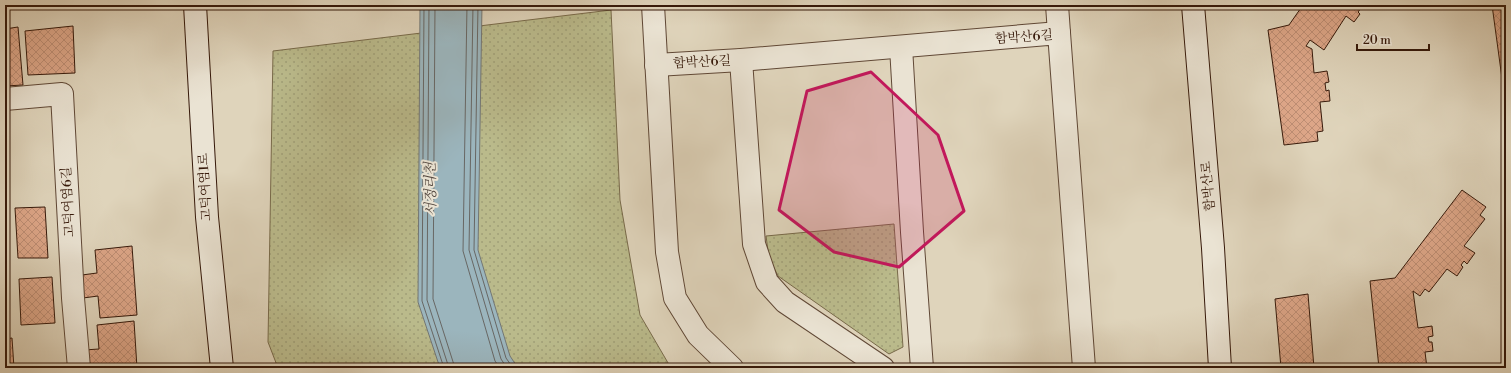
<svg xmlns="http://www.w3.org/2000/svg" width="1511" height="373" viewBox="0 0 1511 373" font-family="'Libre Bodoni','Noto Serif KR',serif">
<defs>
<pattern id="park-dots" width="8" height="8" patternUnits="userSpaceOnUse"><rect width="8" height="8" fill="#baba8b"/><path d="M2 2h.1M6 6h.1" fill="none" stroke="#a09f77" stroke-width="1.8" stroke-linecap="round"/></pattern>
<pattern id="building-cross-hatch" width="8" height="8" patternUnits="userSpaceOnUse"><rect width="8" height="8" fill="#dda688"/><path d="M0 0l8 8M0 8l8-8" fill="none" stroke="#be8e74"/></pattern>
</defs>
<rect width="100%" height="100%" fill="#dfd4bb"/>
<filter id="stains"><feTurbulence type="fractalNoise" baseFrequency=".005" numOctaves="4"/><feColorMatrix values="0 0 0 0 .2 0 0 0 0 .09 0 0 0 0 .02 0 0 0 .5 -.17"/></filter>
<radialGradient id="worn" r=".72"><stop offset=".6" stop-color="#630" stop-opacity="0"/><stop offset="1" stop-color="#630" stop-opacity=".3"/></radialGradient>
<g fill="url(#park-dots)" stroke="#786a4a">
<polygon points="611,10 620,200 640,315 671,368 278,368 268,342 273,51"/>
<polygon points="894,224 903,347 889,354 778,276 769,258 766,236"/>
</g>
<polygon fill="#9bb5bd" stroke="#737775" points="420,5 482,5 478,250 510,356 518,368 440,368 418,302"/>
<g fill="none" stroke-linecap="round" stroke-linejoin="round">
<g stroke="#686764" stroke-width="1">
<polyline points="424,5 422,301 444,368"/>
<polyline points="429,5 427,300 449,368"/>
<polyline points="435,5 433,299 455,368"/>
<polyline points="467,5 463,251 495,361 500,368"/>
<polyline points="473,5 469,250 501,359 507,368"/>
<polyline points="478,5 474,250 506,358 513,368"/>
</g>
</g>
<g fill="url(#building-cross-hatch)" stroke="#36190a">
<polygon points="1303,5 1366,5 1363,9 1361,8 1358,12 1360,14 1354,22 1346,16 1324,50 1310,40 1306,46 1312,49 1314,73 1327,71 1329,82 1325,83 1326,91 1329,90 1330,101 1320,102 1323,131 1317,132 1318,141 1284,145 1268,30 1289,25"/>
<polygon points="1492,5 1506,5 1506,108"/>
<polygon points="73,26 75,73 28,75 25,31"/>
<polygon points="18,27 23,85 5,86 5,29"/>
<polygon points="1462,190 1486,207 1480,215 1485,219 1464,246 1475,253 1467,264 1464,261 1461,265 1463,267 1457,276 1447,269 1429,292 1425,289 1420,296 1413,291 1418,328 1432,326 1433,336 1428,337 1429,342 1432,342 1433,351 1425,352 1427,368 1379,368 1370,281 1395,278"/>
<polygon points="45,207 48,258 18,258 15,208"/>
<polygon points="132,246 137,315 100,318 98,296 83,298 82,275 97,273 95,250"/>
<polygon points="52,277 55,323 21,325 19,279"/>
<polygon points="1308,294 1314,368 1281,368 1275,299"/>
<polygon points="134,321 137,368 85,368 84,350 99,349 97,325"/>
<polygon points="12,338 14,368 5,368 5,339"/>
</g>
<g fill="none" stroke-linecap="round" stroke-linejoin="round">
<g stroke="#604836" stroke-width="24">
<g id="street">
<polyline points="653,5 667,252 675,298 698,335 732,368"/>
<polyline points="1057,5 1059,33"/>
<polyline points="901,47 912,232 922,368"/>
<polyline points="741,60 754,244 767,282 785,302 883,368"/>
<polyline points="656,65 741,60 1059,33 1084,368"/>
<polyline points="5,99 62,94 73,298 79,368"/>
</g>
</g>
<g stroke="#36190a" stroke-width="24">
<g id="secondary">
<polyline points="195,5 207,217 222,368"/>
<polyline points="1193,5 1213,248 1220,368"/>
</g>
</g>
<use href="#street" stroke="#eae3d3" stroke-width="22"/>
<use href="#secondary" stroke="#eae3d3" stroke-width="22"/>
</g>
<path fill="#c2185b" fill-opacity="0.2" stroke="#c2185b" stroke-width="3" stroke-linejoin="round" d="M 871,72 L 938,135 L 964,211 L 899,267 L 834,252 L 779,210 L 807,91 Z"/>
<g text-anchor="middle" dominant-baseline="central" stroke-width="4" stroke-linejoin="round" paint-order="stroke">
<g font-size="13" fill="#36190a" stroke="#eae3d3">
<text transform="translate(1024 37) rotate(-4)">함박산6길</text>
<text transform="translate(702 62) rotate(-3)">함박산6길</text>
<text transform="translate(1208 186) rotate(-95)">함박산로</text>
<text transform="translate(205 187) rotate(-93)">고덕여염1로</text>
<text transform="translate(68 202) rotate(-93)">고덕여염6길</text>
</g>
<g font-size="14" font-style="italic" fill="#544840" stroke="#eae3d3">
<text transform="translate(431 189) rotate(-91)">서정리천</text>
</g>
</g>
<rect width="1511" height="373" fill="none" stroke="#dfd4bb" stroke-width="20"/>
<rect x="6" y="6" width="1499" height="361" fill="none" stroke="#36190a" stroke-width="2"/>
<rect x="10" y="10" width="1491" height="353" fill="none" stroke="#36190a"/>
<path d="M1357 44v6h72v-6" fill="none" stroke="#36190a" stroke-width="2"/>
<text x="1363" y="44" font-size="12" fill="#36190a" stroke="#eae3d3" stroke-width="3" paint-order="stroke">20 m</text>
<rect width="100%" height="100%" filter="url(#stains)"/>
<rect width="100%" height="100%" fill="url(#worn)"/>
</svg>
